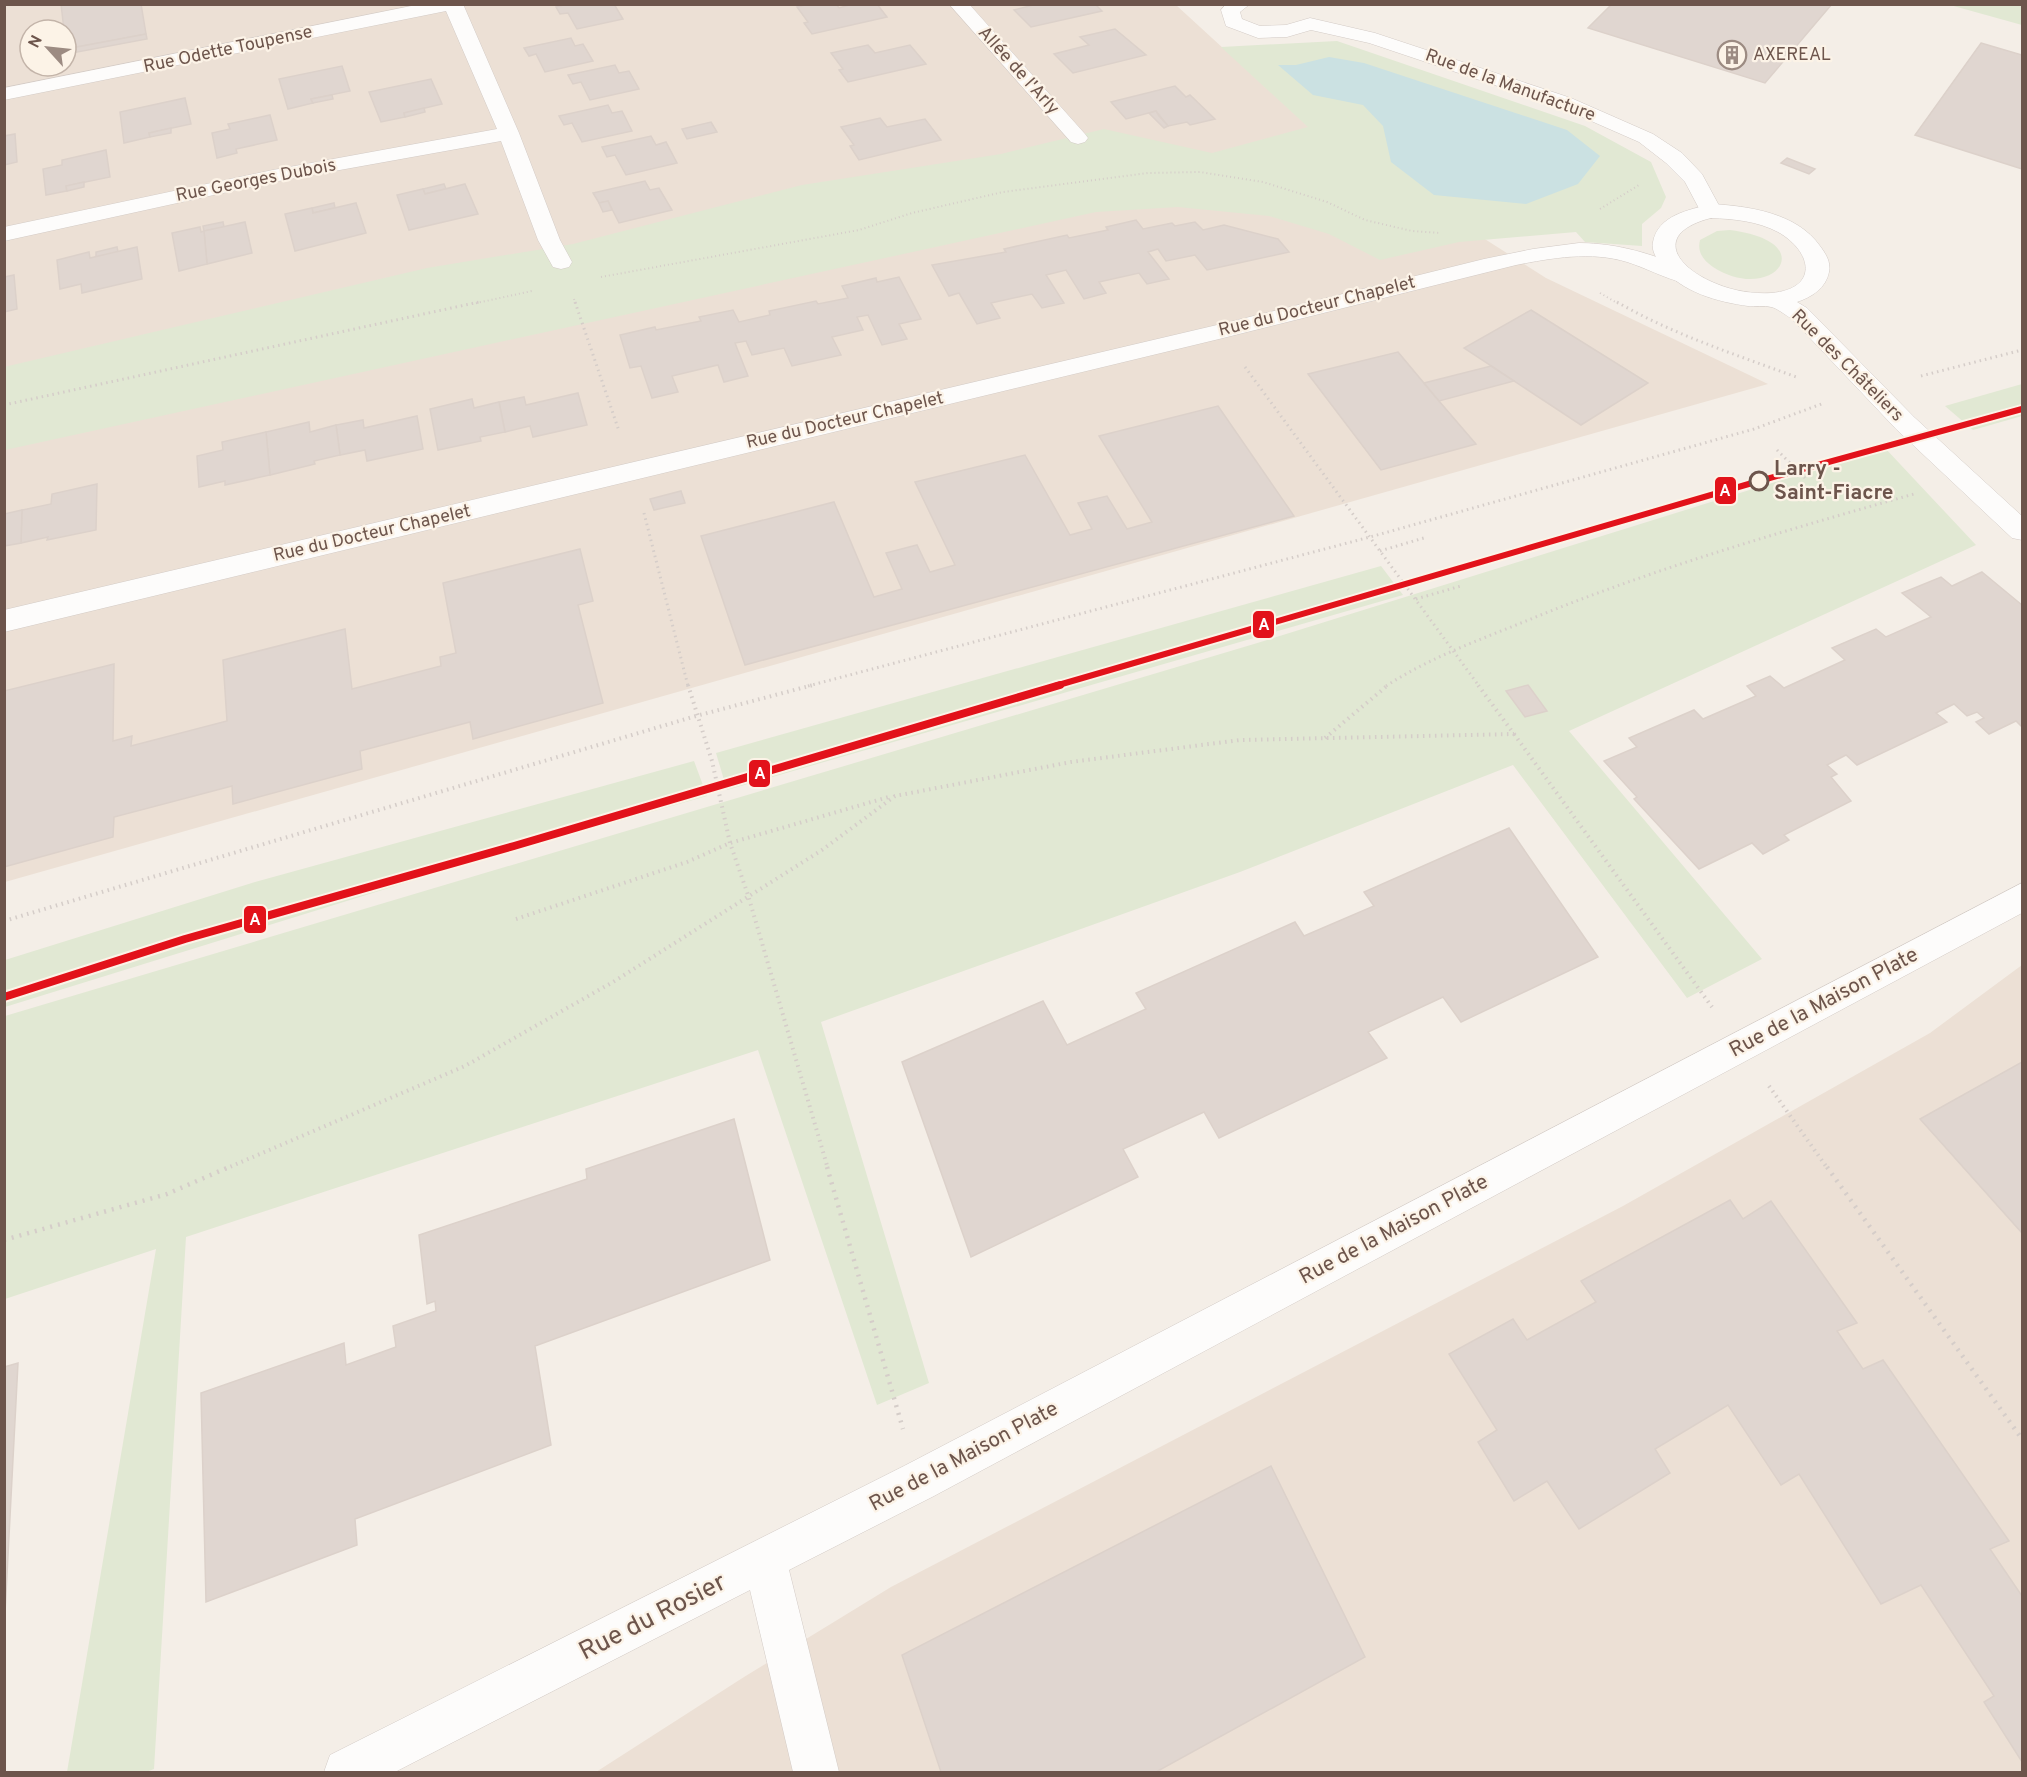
<svg xmlns="http://www.w3.org/2000/svg" width="2027" height="1777" viewBox="0 0 2027 1777" font-family="Overpass,sans-serif">
<rect width="100%" height="100%" fill="#f4eee7"/>
<g fill="#ece0d5" fill-rule="evenodd">
<path d="M 5,5 L 1176,5 L 1309,127 L 1546,278 L 1768,384 L 5,882 ZM 30,30 L 66,30 L 66,66 L 30,66 Z"/>
<polygon points="2022,965 2022,1772 596,1772 744,1677 891,1587 1623,1206 1930,1033"/>
</g>
<g fill="#e1e8d3">
<polygon points="1950,5 2022,5 2022,25"/>
<polygon points="1337,41 1585,126 1651,162 1666,197 1661,208 1642,224 1642,246 1585,242 1576,232 1459,242 1380,260 1329,234 1269,216 1178,207 1096,212 5,450 4,367 427,268 573,244 802,185 1001,154 1104,129 1212,153 1308,127 1221,47"/>
<path d="M 1730,230 C 1825,242 1771,305 1713,267 C 1703,260 1697,252 1700,240 L 1717,231 Z"/>
<polygon points="2022,384 2022,416 1973,430 1945,406"/>
<polygon points="1885,448 1976,545 1569,731 1762,959 1687,998 1513,765 1240,872 821,1022 929,1383 877,1405 758,1050 186,1237 154,1769 146,1772 67,1772 156,1249 5,1299 5,1016 1254,644"/>
<polygon points="1381,566 1403,595 727,790 716,753"/>
<polygon points="694,761 707,796 434,874 5,1007 5,960 255,882"/>
</g>
<polygon fill="#cbe1e2" points="1329,57 1364,63 1567,130 1600,156 1578,184 1526,204 1434,195 1391,162 1383,126 1363,105 1313,95 1278,65 1296,65"/>
<g fill="#e0d6d0" stroke="#dcd1ca" stroke-width="1.5">
<polygon points="61,4 141,4 146,34 66,49 66,30 64,30"/>
<polygon points="567,4 614,4 623,19 577,29 568,13 560,14 556,7"/>
<polygon points="809,4 836,4 839,8 853,4 877,4 887,17 812,34 804,23 808,22 797,7"/>
<polygon points="1037,4 1095,4 1102,11 1031,27 1014,10"/>
<polygon points="1612,4 1832,4 1765,83 1588,28"/>
<polygon points="1115,29 1146,55 1073,73 1054,54 1089,45 1080,37"/>
<polygon points="146,34 147,39 67,54 66,49"/>
<polygon points="571,38 575,46 583,44 593,61 545,72 536,54 529,56 524,48"/>
<polygon points="1981,43 2022,55 2022,169 1915,135"/>
<polygon points="868,45 875,53 910,45 926,64 848,82 839,70 843,69 831,53"/>
<polygon points="615,65 619,73 629,71 639,89 590,100 581,82 573,84 568,75"/>
<polygon points="342,66 350,91 311,99 313,103 288,109 279,79"/>
<polygon points="431,79 442,104 404,113 405,117 381,122 369,92"/>
<polygon points="1175,86 1186,97 1190,95 1215,119 1190,125 1187,122 1168,126 1156,111 1126,119 1111,102"/>
<polygon points="332,95 333,99 313,103 311,99"/>
<polygon points="185,98 191,124 149,133 150,137 124,143 120,112"/>
<polygon points="608,105 612,113 622,111 632,131 582,142 572,123 564,125 559,116"/>
<polygon points="424,108 425,112 405,117 404,113"/>
<polygon points="1156,111 1159,116 1168,126 1164,128 1149,113"/>
<polygon points="270,115 277,140 236,149 237,153 217,158 212,133 230,129 228,124"/>
<polygon points="880,118 887,127 925,119 941,140 859,160 850,146 854,145 841,127"/>
<polygon points="711,122 717,132 687,139 682,129"/>
<polygon points="171,128 171,133 150,137 149,133"/>
<polygon points="15,134 17,162 4,165 4,136"/>
<polygon points="651,136 656,145 666,142 677,163 626,175 615,155 607,157 602,147"/>
<polygon points="106,150 110,177 66,186 67,191 46,195 43,169 62,165 62,160"/>
<polygon points="1787,158 1815,169 1809,174 1781,163"/>
<polygon points="645,181 650,190 659,188 672,210 619,223 608,201 599,203 593,193"/>
<polygon points="84,182 84,187 67,191 66,186"/>
<polygon points="444,184 446,189 425,194 423,189"/>
<polygon points="465,184 478,214 409,230 397,195 423,189 425,194"/>
<polygon points="608,201 612,210 603,212 599,203"/>
<polygon points="334,203 335,208 313,213 312,208"/>
<polygon points="356,203 366,233 295,251 285,214 312,208 313,213"/>
<polygon points="1136,220 1143,229 1172,223 1175,226 1195,222 1203,230 1224,225 1278,239 1289,252 1207,270 1195,255 1166,261 1158,249 1148,252 1169,279 1147,284 1139,273 1099,282 1106,293 1084,299 1066,270 1046,275 1064,303 1042,308 1032,294 991,303 1000,318 977,324 959,293 949,296 932,265 1006,252 1004,249 1067,235 1069,238 1108,230 1106,227"/>
<polygon points="223,222 224,227 204,231 203,226"/>
<polygon points="245,222 252,253 207,264 204,231"/>
<polygon points="200,227 201,232 204,231 207,264 179,271 172,233"/>
<polygon points="117,247 118,252 96,257 96,252"/>
<polygon points="137,247 142,279 82,293 81,284 60,289 57,260 89,252 90,258"/>
<polygon points="14,275 17,309 4,312 4,277"/>
<polygon points="899,277 921,319 899,324 907,339 882,345 868,315 857,317 863,330 832,337 841,355 792,366 784,348 752,355 746,341 735,343 748,376 724,382 718,365 672,376 678,392 652,398 641,366 630,368 620,335 655,327 656,330 701,321 699,317 733,310 739,322 770,315 769,311 816,301 818,304 848,298 842,286 876,278 877,282"/>
<polygon points="1531,310 1648,383 1581,425 1464,348"/>
<polygon points="1398,352 1439,401 1476,444 1381,470 1308,374"/>
<polygon points="1491,366 1514,381 1439,401 1424,383"/>
<polygon points="578,393 587,425 533,437 530,426 505,432 499,402 524,397 526,405"/>
<polygon points="472,399 474,408 499,402 505,432 480,437 481,441 438,450 430,409"/>
<polygon points="1218,406 1294,516 745,665 701,536 834,502 874,597 902,589 886,553 917,545 930,572 955,565 915,482 1025,455 1070,535 1092,529 1078,503 1107,496 1127,529 1152,522 1099,436"/>
<polygon points="417,416 423,449 367,461 365,450 340,455 336,425 363,420 364,428"/>
<polygon points="309,422 310,432 336,425 340,455 314,461 315,464 270,475 266,432"/>
<polygon points="266,432 270,475 225,485 225,481 199,487 197,456 223,450 222,442"/>
<polygon points="97,484 96,530 47,540 48,537 21,543 22,510 51,504 52,494"/>
<polygon points="681,491 685,503 654,510 650,499"/>
<polygon points="22,510 21,543 4,546 4,514"/>
<polygon points="580,549 593,601 578,605 603,703 473,739 470,722 360,751 362,769 233,804 232,786 114,817 113,837 4,867 4,691 114,664 113,741 132,736 131,746 227,721 223,660 345,629 352,689 441,666 440,657 456,653 443,583"/>
<polygon points="1982,572 2022,605 2022,727 2016,721 1989,734 1976,722 1984,718 1977,712 1967,716 1954,704 1936,713 1947,722 1857,765 1846,755 1827,765 1837,774 1831,777 1851,801 1784,835 1789,840 1763,854 1752,843 1699,869 1634,799 1637,797 1604,761 1637,747 1629,738 1694,710 1703,719 1756,696 1747,686 1770,676 1784,688 1845,660 1832,648 1876,629 1886,637 1931,617 1902,593 1941,577 1952,586"/>
<polygon points="1528,685 1547,711 1525,717 1506,691"/>
<polygon points="1509,828 1598,957 1461,1022 1443,997 1368,1032 1387,1058 1219,1138 1204,1112 1123,1149 1138,1177 971,1257 902,1062 1043,1001 1067,1045 1146,1009 1136,993 1295,922 1304,936 1374,906 1364,892"/>
<polygon points="2022,1062 2022,1233 1920,1119"/>
<polygon points="734,1119 770,1260 535,1346 551,1445 355,1519 357,1545 206,1602 201,1393 344,1343 346,1365 396,1347 393,1326 436,1311 435,1301 427,1304 419,1235 587,1179 586,1169"/>
<polygon points="1730,1200 1743,1219 1771,1201 1857,1323 1837,1331 1863,1369 1883,1360 2009,1541 1990,1549 2022,1596 2022,1762 1984,1702 1994,1696 1921,1585 1881,1604 1799,1474 1781,1485 1728,1405 1655,1449 1670,1473 1579,1529 1547,1481 1514,1501 1478,1442 1497,1430 1449,1354 1513,1319 1527,1340 1596,1302 1581,1281"/>
<polygon points="18,1363 4,1632 4,1367"/>
<polygon points="1271,1466 1365,1657 1156,1772 941,1772 902,1655"/>
</g>
<g fill="none" stroke-linecap="round" stroke-linejoin="round">
<g stroke="#d3cbc6" stroke-width="1">
<g id="minor">
<polygon points="421,4 463,4 519,133 560,240 572,262 569,267 561,269 553,267 538,240 501,141 273,182 4,241 4,227 273,170 497,129 446,11 4,100 4,88"/>
<polygon points="949,4 969,4 1085,134 1088,138 1085,142 1078,144 1071,142"/>
<polygon points="1226,4 1250,4 1240,12 1242,19 1260,26 1286,25 1310,18 1375,33 1571,98 1653,134 1682,153 1702,174 1722,211 1719,216 1711,218 1703,216 1685,182 1666,163 1639,142 1557,106 1369,43 1311,30 1287,37 1258,38 1226,26 1221,10"/>
<path d="M 1579,243 C 1619,243 1656,255 1692,271 L 1696,276 L 1692,281 L 1684,283 C 1664,278 1646,268 1627,262 C 1591,251 1552,258 1516,265 L 1219,339 L 4,632 L 4,610 L 1217,325 L 1484,259 L 1533,249 Z"/>
<polygon points="2022,883 2022,913 934,1496 789,1570 839,1772 793,1772 750,1590 395,1772 324,1772 330,1755 904,1466"/>
</g>
</g>
<g stroke="#d3cbc6" stroke-width="1">
<path id="tertiary" d="M 1711,204 C 1749,206 1797,213 1820,246 C 1826,254 1831,262 1829,272 C 1826,288 1812,297 1797,302 L 1807,308 L 1914,417 L 2022,516 L 2022,540 L 2012,538 L 1896,429 L 1791,318 C 1785,315 1777,308 1771,307 C 1764,305 1755,307 1748,306 C 1718,302 1681,292 1662,267 C 1657,259 1651,251 1653,242 C 1658,215 1689,210 1711,204 ZM 1711,218 C 1734,219 1757,221 1778,232 C 1813,252 1819,289 1771,293 C 1753,294 1734,291 1717,284 C 1674,267 1653,233 1711,218 Z"/>
</g>
<g stroke="#d5cdc9" stroke-width="2" stroke-dasharray="1 3" stroke-linecap="butt">
<polyline points="1600,209 1639,185"/>
<polyline points="601,277 859,230 912,213 1003,192 1148,173 1200,172 1263,182 1327,202 1365,220 1412,231 1440,233"/>
<polyline points="1600,293 1619,304"/>
<polyline points="574,299 576,304"/>
<polyline points="472,304 532,291"/>
</g>
<g stroke="#d5cdc9" stroke-width="3" stroke-dasharray="1.5 4" stroke-linecap="butt">
<polyline points="575,302 619,431"/>
<path d="M 1617,302 C 1674,335 1737,355 1799,378"/>
<polyline points="1245,367 1479,686"/>
<polyline points="1921,376 2022,350"/>
<polyline points="4,405 479,302"/>
<polyline points="1777,450 1805,478"/>
<polyline points="644,513 688,686"/>
<polyline points="1380,551 1427,537"/>
<polyline points="1416,599 1461,586"/>
<polyline points="808,686 1370,537 1754,429 1824,403"/>
<path d="M 1386,686 C 1429,658 1479,640 1526,621 C 1652,569 1783,531 1914,494"/>
</g>
<g stroke="#d5cdc9" stroke-width="4" stroke-dasharray="1.5 4.5" stroke-linecap="butt">
<polyline points="688,685 712,761 730,843 748,895 828,1169"/>
<polyline points="1514,734 1712,1007"/>
<polyline points="1325,738 1388,685"/>
<polyline points="516,919 687,862 730,843 892,796"/>
<polyline points="4,921 696,716 813,685"/>
<polyline points="1769,1086 1828,1169"/>
<polyline points="225,1169 465,1066 613,982 822,850 895,796 1071,762 1240,740 1514,734 1478,685"/>
</g>
<g stroke="#d5cdc9" stroke-width="4.5" stroke-dasharray="2 6" stroke-linecap="butt">
<polyline points="827,1167 903,1429"/>
<polyline points="1827,1167 2022,1439"/>
<polyline points="4,1240 167,1194 229,1167"/>
</g>
<use href="#minor" fill="#fdfcfb" fill-rule="evenodd"/>
<use href="#tertiary" fill="#fdfcfb" fill-rule="evenodd"/>
<g stroke="#fcf3e7" stroke-width="10">
<polyline id="tram-1-far1" points="1055,686 1759,481 2022,409"/>
</g>
<g stroke="#fcf3e7" stroke-width="12">
<polyline id="tram-1" points="4,997 185,939 514,846 1060,685"/>
</g>
<use href="#tram-1-far1" stroke="#e2121a" stroke-width="6"/>
<use href="#tram-1" stroke="#e2121a" stroke-width="8"/>
</g>
<defs>
<g id="building-ring" transform="scale(1.5)"><circle r="9.5" fill="#fcf3e7" stroke="#9c8b82" stroke-width="1.5"/><path d="M-4-6H4V6H1V3H-1V6H-4ZM-2.5-4.3h1.7v1.8h-1.7ZM.8-4.3h1.7v1.8H.8ZM-2.5-1h1.7V.8h-1.7ZM.8-1h1.7V.8H.8Z" fill="#9c8b82"/></g>
</defs>
<g fill-rule="evenodd">
<use href="#building-ring" x="1732" y="55"/>
</g>
<circle fill="#fcf3e7" stroke="#6d554c" stroke-width="3" cx="1759" cy="481" r="9"/>
<g text-anchor="middle" dominant-baseline="central" stroke-width="4.5" stroke-linejoin="round" paint-order="stroke">
<g font-size="18" fill="#6d554c" stroke="#fcf3e7">
<text transform="translate(228 50) rotate(-12)">Rue Odette Toupense</text>
<text transform="translate(1018 71) rotate(48)">Allée de l'Arly</text>
<text transform="translate(1510 86) rotate(20)">Rue de la Manufacture</text>
<text transform="translate(256 181) rotate(-11)">Rue Georges Dubois</text>
<text transform="translate(1317 307) rotate(-14)">Rue du Docteur Chapelet</text>
<text transform="translate(1847 366) rotate(45)">Rue des Châteliers</text>
<text transform="translate(845 421) rotate(-13)">Rue du Docteur Chapelet</text>
<text transform="translate(372 534) rotate(-13)">Rue du Docteur Chapelet</text>
</g>
<g font-size="18" fill="#6d554c" stroke="#fcf3e7" text-anchor="start">
<text x="1753" y="55">AXEREAL</text>
</g>
<g font-size="21" font-weight="bold" fill="#6d554c" stroke="#fcf3e7" text-anchor="start">
<text x="1774" y="469">Larry -<tspan x="1774" dy="24">Saint-Fiacre</tspan></text>
</g>
<g font-size="21" fill="#6d554c" stroke="#fcf3e7">
<text transform="translate(1824 1003) rotate(-28)">Rue de la Maison Plate</text>
<text transform="translate(1394 1230) rotate(-28)">Rue de la Maison Plate</text>
<text transform="translate(964 1457) rotate(-28)">Rue de la Maison Plate</text>
</g>
<g font-size="26" fill="#6d554c" stroke="#fcf3e7">
<text transform="translate(653 1618) rotate(-27)">Rue du Rosier</text>
</g>
</g>
<g stroke="#fcf3e7" stroke-width="2">
<rect x="1714" y="476" width="23" height="29" rx="6" fill="#e2121a"/>
<rect x="1252" y="610" width="23" height="29" rx="6" fill="#e2121a"/>
<rect x="748" y="759" width="23" height="29" rx="6" fill="#e2121a"/>
<rect x="243" y="905" width="24" height="29" rx="6" fill="#e2121a"/>
</g>
<g font-size="16" text-anchor="middle" font-weight="bold" fill="#fff">
<text x="1725" y="496">A</text>
<text x="1264" y="630">A</text>
<text x="760" y="779">A</text>
<text x="255" y="925">A</text>
</g>
<rect width="2027" height="1777" fill="none" stroke="#6d554c" stroke-width="12"/>
<g transform="translate(48 48) rotate(297)"><circle r="28" fill="#fcf3e7" stroke="#c3b4a9" stroke-width="1.5"/>
<path d="M0-4.5L10 22L0 15L-10 22Z" fill="#9c8b82"/>
<text y="-9" font-size="16" font-weight="bold" text-anchor="middle" fill="#6d554c">N</text>
</g>
</svg>
